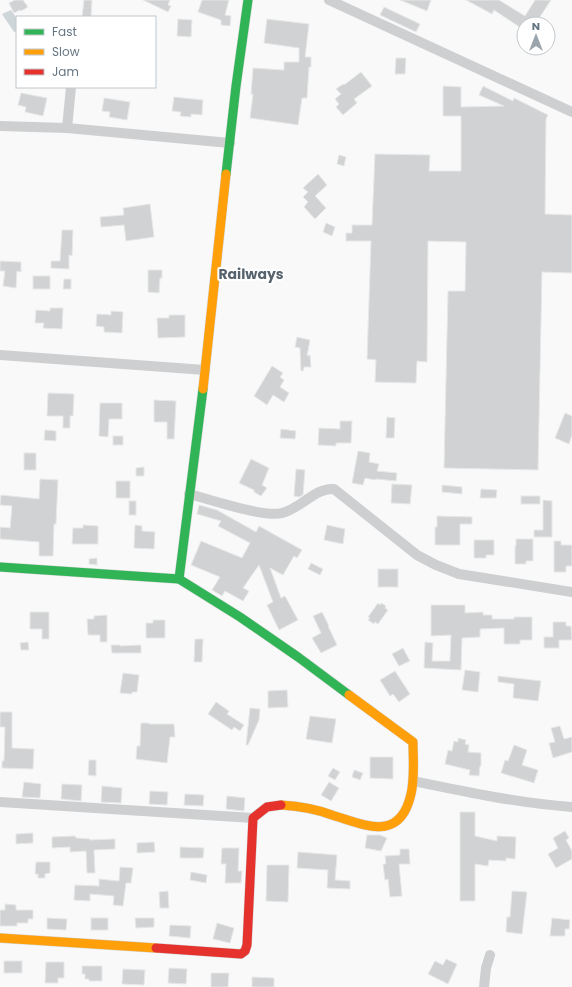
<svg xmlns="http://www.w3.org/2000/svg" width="572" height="987" viewBox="0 0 572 987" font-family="Poppins,sans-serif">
<rect width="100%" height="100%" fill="#f9f9f9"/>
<polygon fill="#ced6d9" points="11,10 17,19 17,31 14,32 2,14"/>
<g fill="#d0d2d3" stroke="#e8e8e8">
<polygon points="15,0 23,0 28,7 21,11 20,10 14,13 9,3"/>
<polygon points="84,0 92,0 91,17 82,17"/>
<polygon points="143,0 170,0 168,5 171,6 168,12"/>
<polygon points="202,0 229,0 225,15 231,16 230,26 221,25 221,20 198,12"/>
<polygon points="400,0 431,0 427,11"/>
<polygon points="466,0 499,0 525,16 535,0 551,0 536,23 538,24 524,24 524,30 494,10 492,14"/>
<polygon points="384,7 420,24 416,32 380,15"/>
<polygon points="178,19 192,20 191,37 177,36"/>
<polygon points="267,19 309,24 305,57 311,57 311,67 309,67 307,98 302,98 298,125 250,118 253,94 251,94 253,68 284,70 284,62 299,62 299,48 264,43"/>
<polygon points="396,58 406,58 405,74 395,74"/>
<polygon points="361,72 372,86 354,99 357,103 343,115 336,107 339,104 335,99 341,94 336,89 343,84 344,85"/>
<polygon points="443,86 461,87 461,107 504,106 479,95 483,86 513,101 514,98 548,115 546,119 545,214 572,215 572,273 542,272 538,470 444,468 448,291 465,291 466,242 428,241 427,362 417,361 416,383 375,382 376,360 367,359 371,241 346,241 346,233 352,233 352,225 372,225 375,154 430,155 429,171 461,171 461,116 443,116"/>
<polygon points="21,93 47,98 43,116 25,112 26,107 18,105"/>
<polygon points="174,97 203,100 202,115 191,114 191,117 180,116 181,112 172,111"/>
<polygon points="104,98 130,102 127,120 109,117 110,112 102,111"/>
<polygon points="339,155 346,157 344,166 337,164"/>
<polygon points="318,174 327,185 315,196 326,208 315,219 304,207 308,202 303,197 308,192 303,188"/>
<polygon points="150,204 154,237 126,241 124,225 101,227 100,217 124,215 123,208"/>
<polygon points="326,223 335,227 332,236 323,232"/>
<polygon points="62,230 73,230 72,256 69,255 69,269 51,268 51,261 60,261"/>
<polygon points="0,261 21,262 21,272 17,271 16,288 3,286 5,271 0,271"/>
<polygon points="148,270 162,270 162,278 160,278 159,293 148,292"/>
<rect x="33" y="276" width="17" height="13"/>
<polygon points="64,279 71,279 71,289 63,289"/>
<polygon points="50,308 63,308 62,329 43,328 44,323 35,323 36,310 50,311"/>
<polygon points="111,311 123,312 122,333 104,332 104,327 96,326 97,314 111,315"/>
<polygon points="169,315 185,315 185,337 158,338 157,318 169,318"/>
<polygon points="297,337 310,340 307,356 310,355 311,367 304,367 303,371 301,371 300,348 295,347"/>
<polygon points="272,366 283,373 280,377 284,380 280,387 289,393 284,402 273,395 267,405 254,396"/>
<polygon points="48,393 74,394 73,416 70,416 70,428 63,428 63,416 47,416"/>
<polygon points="154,400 176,401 174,439 167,439 167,422 154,422"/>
<polygon points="100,403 122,403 122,419 109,419 108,437 99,436"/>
<polygon points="565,413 572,416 572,435 569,444 555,438"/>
<polygon points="387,417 395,418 394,438 386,438"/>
<polygon points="340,421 352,421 351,443 336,443 336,446 318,445 319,428 340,429"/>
<polygon points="281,429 296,431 295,439 280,438"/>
<polygon points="45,430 56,431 56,441 44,440"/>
<rect x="113" y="436" width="10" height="9"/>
<polygon points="358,451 370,453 369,462 379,464 377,471 397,473 396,481 376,479 375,480 365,478 363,485 352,483"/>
<rect x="24" y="453" width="12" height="17"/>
<polygon points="251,459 269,468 262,485 267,488 261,496 254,492 254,490 239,483"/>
<polygon points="144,467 144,476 136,476 136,468"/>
<polygon points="296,469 305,470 303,495 299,497 294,496"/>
<polygon points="40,479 58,480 56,524 54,524 53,556 39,556 39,542 0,539 0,527 10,528 12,506 0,505 1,495 39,499"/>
<rect x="116" y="481" width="14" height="17"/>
<polygon points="392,484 412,485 410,504 391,503"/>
<polygon points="442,485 462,487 462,494 442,492"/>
<polygon points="481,489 497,490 496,498 480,498"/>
<rect x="521" y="496" width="19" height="8"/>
<polygon points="543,500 552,501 552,537 534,537 534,530 543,530"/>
<rect x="129" y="501" width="7" height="14"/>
<polygon points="199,505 217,510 256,532 259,526 302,550 297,558 294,556 283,575 270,568 281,598 285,596 298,620 279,630 267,605 273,602 259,565 243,588 249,591 243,601 225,591 222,596 212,590 220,577 191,565 201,541 242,558 250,543 218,526 221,521 197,514"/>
<polygon points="437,516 472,517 472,524 460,524 460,545 435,545 435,527 437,527"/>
<polygon points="83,525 98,526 98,544 72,544 73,528 83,528"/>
<polygon points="135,525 142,526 142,531 155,532 154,549 134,548"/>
<polygon points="327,525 345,529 343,544 324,540"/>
<polygon points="516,539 533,539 533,561 526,561 526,564 515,564 515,546 516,546"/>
<polygon points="474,540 494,540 494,555 486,555 486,558 474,558"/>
<polygon points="554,541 561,541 561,545 572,545 572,566 566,566 566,572 554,572"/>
<polygon points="97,558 97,565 89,564 89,559"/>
<polygon points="311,563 323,569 320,575 308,569"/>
<rect x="378" y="569" width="20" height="18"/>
<polygon points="378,603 380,605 381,603 386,606 385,608 388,610 378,624 375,622 374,624 368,620 370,618 368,617"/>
<polygon points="431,605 465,605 465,613 483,612 483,615 492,615 492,619 514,619 514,617 532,617 532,640 520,640 520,644 504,644 504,628 480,629 480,637 462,638 461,670 424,668 425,642 433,643 432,661 450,661 451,635 431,636"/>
<polygon points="30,612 49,612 49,639 42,639 42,629 30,629"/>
<polygon points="322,612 329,626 328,626 337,645 321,653 312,638 321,633 313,616"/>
<polygon points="107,615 107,642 100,642 100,635 88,635 87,619 94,619 94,616"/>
<polygon points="153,620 165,620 165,638 146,638 146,623 153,623"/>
<polygon points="553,622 566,622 566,626 571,626 572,640 559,640 559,648 544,648 544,637 553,637"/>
<polygon points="195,639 203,639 202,662 194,662"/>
<polygon points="28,642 29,650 21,650 20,643"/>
<polygon points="111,645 120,645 120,646 141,645 141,653 112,653"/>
<polygon points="403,648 410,661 399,666 392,654"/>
<polygon points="465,670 480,672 478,692 462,690"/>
<polygon points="395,671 410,694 399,702 393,694 390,696 380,680"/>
<polygon points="123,673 139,675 137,692 132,692 132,694 120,693"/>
<polygon points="498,676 541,681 538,701 513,698 514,684 498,682"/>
<polygon points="287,690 288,707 268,708 268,691"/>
<polygon points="216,702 229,711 227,714 244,725 240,731 234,727 232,730 208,714"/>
<polygon points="250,708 260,709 259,720 248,745 246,745"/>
<polygon points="0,712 12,712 12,748 34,749 33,769 2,768 2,761 4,761 5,727 0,727"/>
<polygon points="310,716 336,719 332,743 306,739"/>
<polygon points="141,723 149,723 149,724 174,724 175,737 170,737 167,763 136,759 137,746 140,746"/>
<polygon points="560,726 564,739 572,737 572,752 553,758 549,743 555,742 551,728"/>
<polygon points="458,738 466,740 465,744 469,745 468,752 481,753 481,766 480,766 479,776 469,775 470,770 445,764 448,750 452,751 454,741 458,742"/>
<polygon points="514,745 527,750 522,765 538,770 534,783 501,773 505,760 508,761"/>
<polygon points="370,757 393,757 393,779 370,778"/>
<polygon points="89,760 96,760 96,776 88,775"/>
<polygon points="333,768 340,772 335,780 328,776"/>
<polygon points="354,770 363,773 360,780 352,777"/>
<polygon points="24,782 41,784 40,798 22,797"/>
<polygon points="329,782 339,788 331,801 321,795"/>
<polygon points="62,784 82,785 81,801 61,799"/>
<polygon points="102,786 122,788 121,803 101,802"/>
<polygon points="150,791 168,792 167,805 149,804"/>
<polygon points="185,794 204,795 203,806 184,805"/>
<polygon points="227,796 245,798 244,811 226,809"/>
<polygon points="460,812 475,812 475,836 497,841 497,836 516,837 515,859 506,858 506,861 489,860 488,866 475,864 475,901 460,901"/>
<polygon points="565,831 569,838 566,840 572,851 572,859 556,868 548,854 558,848 553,838"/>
<polygon points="33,833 33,843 16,844 16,834"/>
<polygon points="367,835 380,835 387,838 381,851 365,848"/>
<polygon points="75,836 76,838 90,839 90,840 115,839 115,849 94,850 95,873 87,873 86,851 70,852 70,847 52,848 52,837"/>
<polygon points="154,842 155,852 137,853 137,843"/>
<polygon points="180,847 204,848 203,858 180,858"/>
<polygon points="222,848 239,848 238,871 242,871 241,883 225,883 226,864 221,864"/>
<polygon points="400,849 409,849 410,864 399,864 402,896 390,897 388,879 385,880 383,864 386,864 385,856 400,855"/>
<polygon points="298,852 337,855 335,880 350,881 350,889 327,888 328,870 297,868"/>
<polygon points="36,862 50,862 50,873 45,874 45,878 38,878 38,874 35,874"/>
<polygon points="267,865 289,865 288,902 266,901"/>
<polygon points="120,867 133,868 131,883 126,883 123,906 113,905 114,896 90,894 90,901 74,900 75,885 99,886 99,879 119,881"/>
<polygon points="191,872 207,875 206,883 190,880"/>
<polygon points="168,891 169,908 160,908 159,892"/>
<polygon points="512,891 527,892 522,934 506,932 507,917 510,917"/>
<polygon points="5,904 16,905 16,910 33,910 33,919 28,919 28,923 17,923 17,926 0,926 0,910 5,910"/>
<polygon points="47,918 67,919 66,930 47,929"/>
<rect x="91" y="918" width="17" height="12"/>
<polygon points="135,918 154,918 154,927 136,928"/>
<polygon points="552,918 570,920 569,929 565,929 565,936 550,936"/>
<polygon points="217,923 234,928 230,943 213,939"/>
<polygon points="170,925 191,926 190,938 169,936"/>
<polygon points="446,959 457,964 448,984 428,974 435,961 443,965"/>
<rect x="4" y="961" width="18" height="12"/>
<polygon points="46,962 64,962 64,978 58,978 58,983 45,983"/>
<polygon points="82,966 102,966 102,981 89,981 89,979 85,979 85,974 82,974"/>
<polygon points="169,968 187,969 186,984 168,983"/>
<polygon points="123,969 145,970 144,985 122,984"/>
<polygon points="211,973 229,973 228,987 211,987"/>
<polygon points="252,977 274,978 274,987 252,987"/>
</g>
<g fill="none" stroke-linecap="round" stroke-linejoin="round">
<g stroke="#d5d6d7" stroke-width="10">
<g id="fast">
<polyline points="226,174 236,86 248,0"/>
<polyline points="0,567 179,579 240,617 298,657 349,695"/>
<polyline points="179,579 203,389"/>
</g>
</g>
<g stroke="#d5d6d7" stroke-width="10">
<g id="slow">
<polyline points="203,389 226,174"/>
<path d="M 281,805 C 298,806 316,809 332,815 C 365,825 400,843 411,794 C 415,777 413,759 413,742 L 349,695"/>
<polyline points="0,938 156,948"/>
</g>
</g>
<g stroke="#d5d6d7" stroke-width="10">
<polyline id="jam" points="156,948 241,954 245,951 247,945 253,818 267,807 281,805"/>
</g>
<g stroke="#cecfd0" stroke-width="10">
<polyline points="329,0 572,112"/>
<polyline points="0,126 67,128 230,143"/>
<polyline points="67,128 71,87"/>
<polyline points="0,355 205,370"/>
<path d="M 189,494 C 209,499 264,518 282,513 C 300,509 316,487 334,489 L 417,555 L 436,565 L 459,574 L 572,592"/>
<path d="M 413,781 C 466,792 518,803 572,807"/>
<polyline points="0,802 253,818"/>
<polyline points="484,987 486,968 490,955"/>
</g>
<use href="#fast" stroke="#30b455" stroke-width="9"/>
<use href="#slow" stroke="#ff9f0a" stroke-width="9"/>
<use href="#jam" stroke="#e5322d" stroke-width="9"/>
</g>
<g text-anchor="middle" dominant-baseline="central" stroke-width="4" stroke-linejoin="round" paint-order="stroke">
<g font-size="14" font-weight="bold" fill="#57646e" stroke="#fff">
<text x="251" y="274">Railways</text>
</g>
</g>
<rect x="16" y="16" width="140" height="72" fill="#ffffff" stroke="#c1c8cd"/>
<rect x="24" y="29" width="20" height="6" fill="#30b455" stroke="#c1c8cd"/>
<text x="52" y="36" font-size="12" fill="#657683">Fast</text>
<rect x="24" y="49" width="20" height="6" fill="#ff9f0a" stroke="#c1c8cd"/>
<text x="52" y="56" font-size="12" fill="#657683">Slow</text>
<rect x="24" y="69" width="20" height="6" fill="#e5322d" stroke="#c1c8cd"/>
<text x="52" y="76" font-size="12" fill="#657683">Jam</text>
<g transform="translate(536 36)"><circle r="19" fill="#ffffff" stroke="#c1c8cd"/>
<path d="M0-3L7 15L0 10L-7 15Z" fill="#99a4ac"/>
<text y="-6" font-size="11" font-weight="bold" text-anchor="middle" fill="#657683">N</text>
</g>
</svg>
